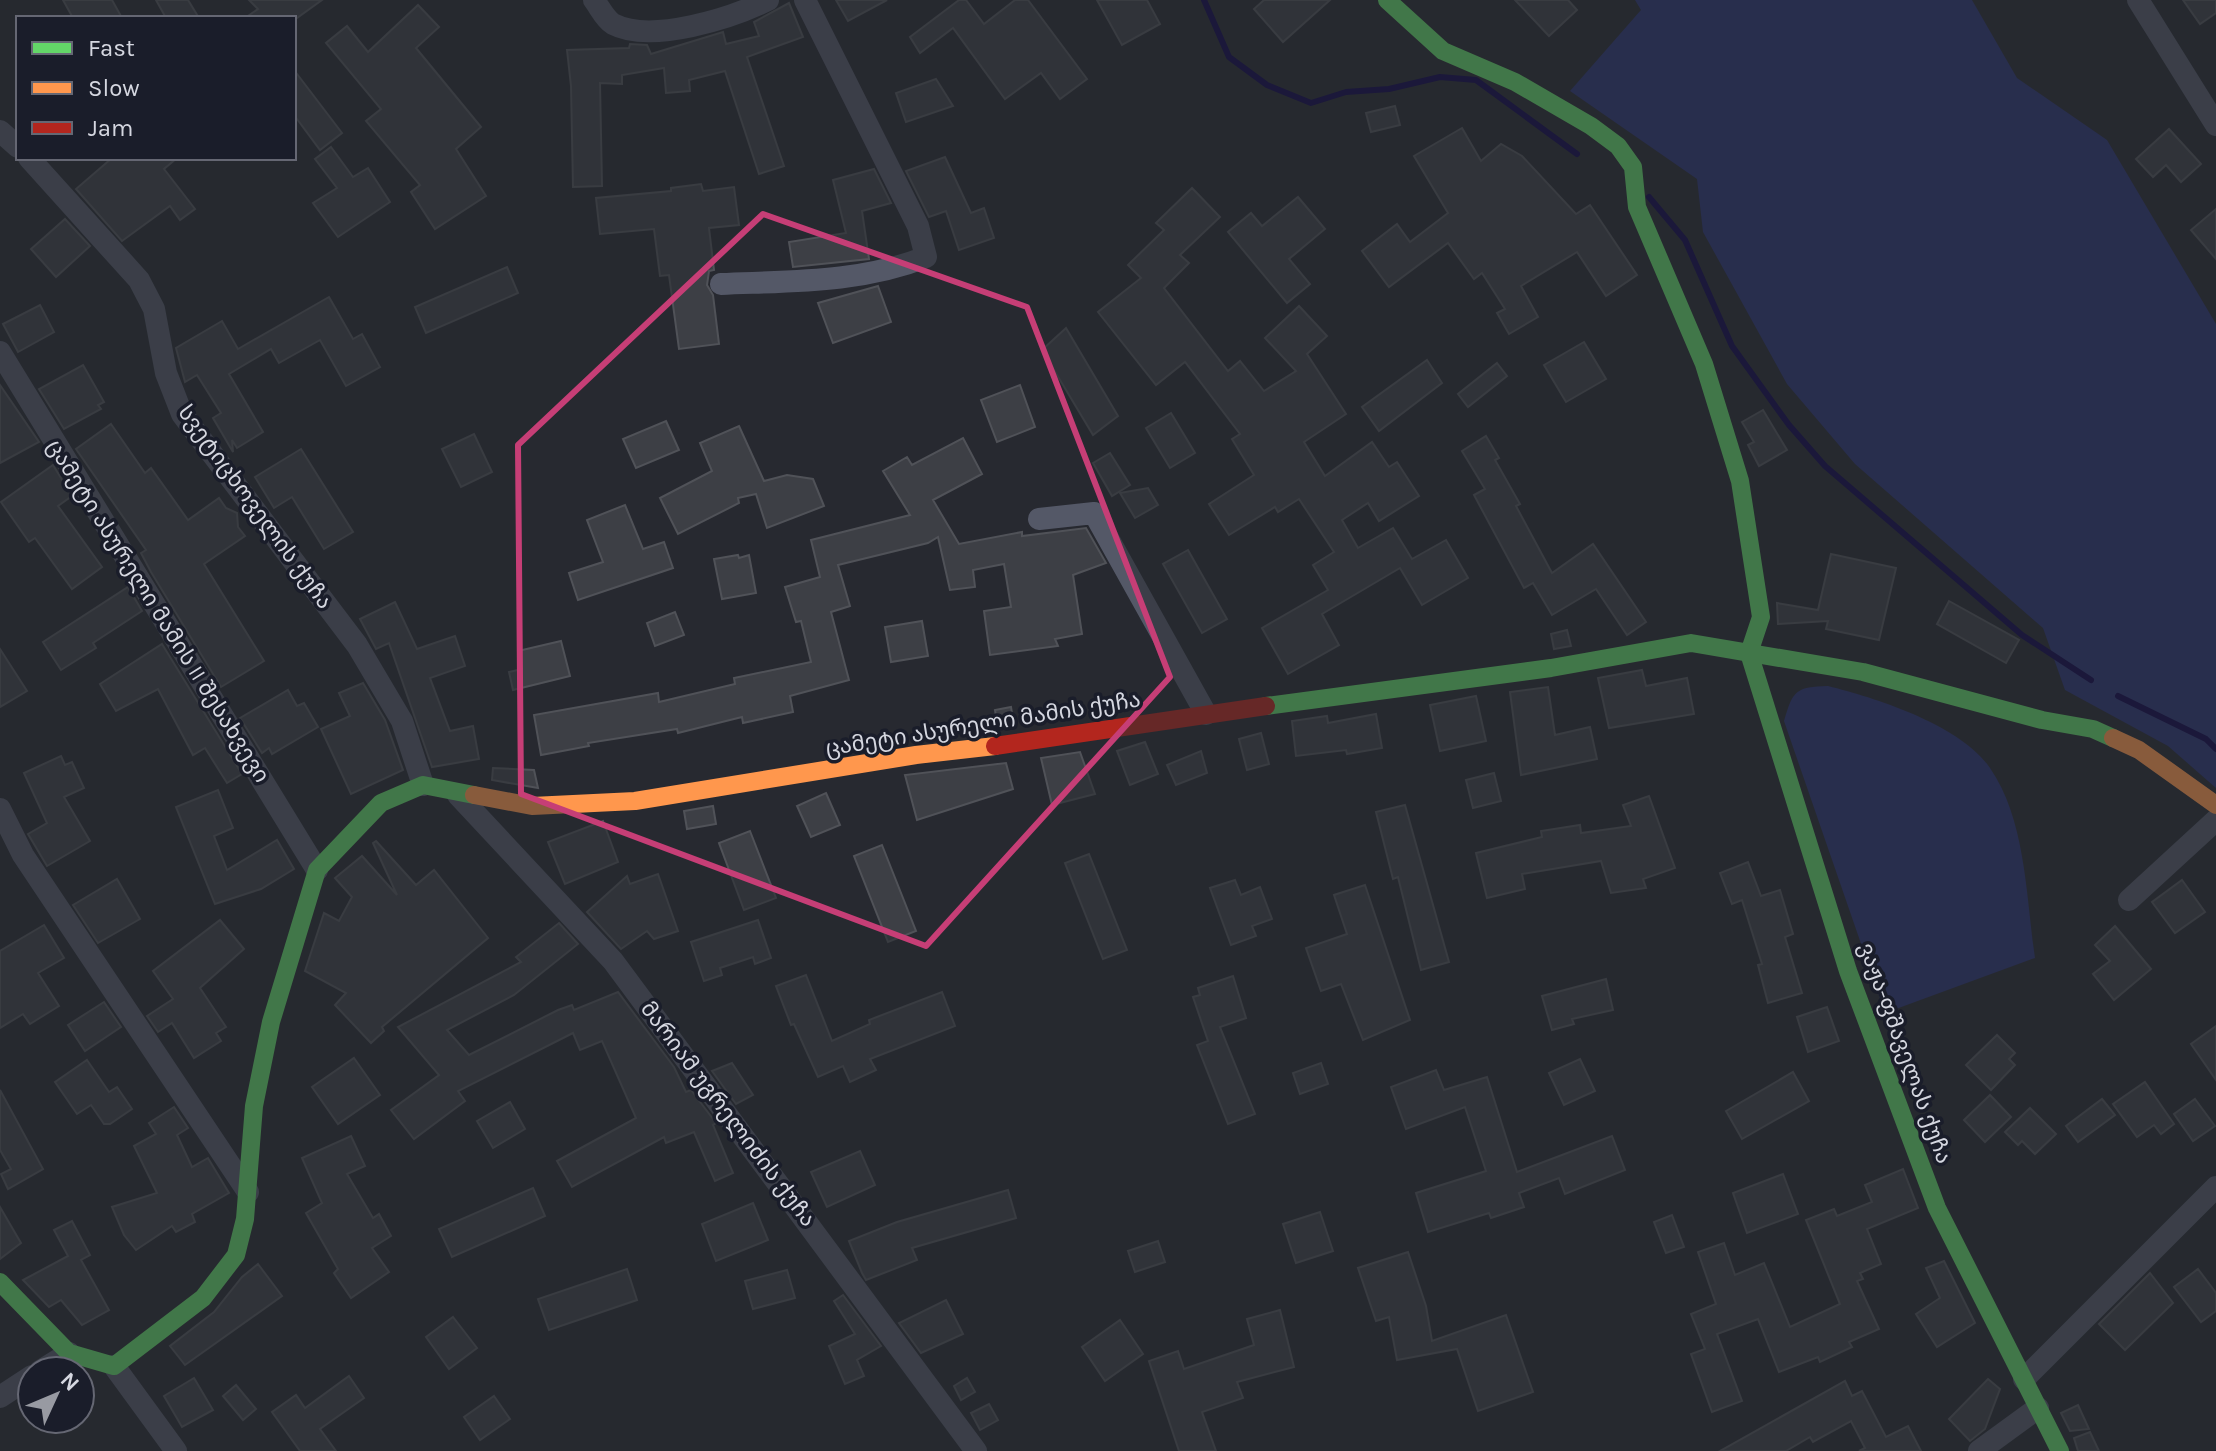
<svg xmlns="http://www.w3.org/2000/svg" width="2216" height="1451" viewBox="0 0 2216 1451" font-family="Karla,'Noto Sans Georgian',sans-serif">
<rect width="100%" height="100%" fill="#272930"/>
<g fill="#2b3372">
<polygon points="1635,0 1972,0 2017,78 2107,140 2216,324 2216,788 2168,746 2065,690 2043,628 1855,464 1787,384 1703,232 1697,179 1570,91 1641,10"/>
<path d="M 1828,686 C 1876,698 1961,725 1990,768 C 2026,820 2026,897 2035,958 L 1885,1013 L 1784,721 C 1793,690 1796,687 1828,686 Z"/>
</g>
<g fill="none" stroke-linecap="round" stroke-linejoin="round">
<g stroke="#0e0447" stroke-width="6">
<polyline points="1204,0 1229,57 1267,85 1311,103 1346,92 1389,89 1440,77 1476,80 1577,154"/>
<polyline points="1649,197 1685,240 1732,346 1789,425 1825,466 2022,635 2091,680"/>
<polyline points="2118,696 2206,739 2216,749"/>
</g>
</g>
<g fill="#3d3f45" stroke="#505258" stroke-width="2">
<polygon points="63,0 112,0 122,18 73,18"/>
<polygon points="156,0 188,0 199,18 166,18"/>
<polygon points="249,0 322,0 297,18 245,18 258,9"/>
<polygon points="836,0 887,0 848,21"/>
<polygon points="959,0 966,0 984,24 1015,0 1028,0 1087,79 1060,99 1041,73 1005,99 953,28 920,53 910,37"/>
<polygon points="1097,0 1147,0 1160,24 1122,45"/>
<polygon points="1264,0 1330,0 1283,42 1254,9"/>
<polygon points="1515,0 1568,0 1577,10 1549,36"/>
<polygon points="2183,0 2216,0 2216,13 2200,24"/>
<polygon points="789,3 803,37 747,57 784,166 759,174 725,71 689,80 690,91 666,93 664,68 622,75 622,84 600,83 602,186 573,187 571,86 567,50 629,48 630,44 647,45 651,54 723,32 726,44 759,36 754,22"/>
<polygon points="418,5 439,27 416,48 481,127 456,149 486,196 435,229 411,192 420,185 366,121 381,109 326,43 347,26 368,52"/>
<polygon points="294,70 342,133 320,150 294,115"/>
<polygon points="936,79 953,106 906,122 896,93"/>
<polygon points="1395,106 1400,125 1371,132 1366,113"/>
<polygon points="1462,128 1481,161 1501,144 1522,156 1576,214 1590,205 1637,275 1606,296 1577,252 1521,286 1538,317 1509,334 1497,313 1505,309 1482,273 1474,279 1448,243 1389,287 1362,251 1397,224 1410,242 1448,213 1414,156"/>
<polygon points="2169,129 2201,164 2181,182 2166,165 2153,177 2136,159"/>
<polygon points="331,147 353,177 368,168 390,202 338,237 313,203 337,188 315,159"/>
<polygon points="945,157 971,213 984,208 994,238 959,250 946,211 929,217 906,171"/>
<polygon points="112,158 177,158 164,169 195,209 180,220 170,206 122,241 76,189"/>
<polygon points="874,169 891,203 862,211 869,259 793,267 789,242 846,233 833,180"/>
<polygon points="701,184 703,191 734,187 739,225 709,228 714,270 709,271 707,285 713,295 719,344 679,349 669,275 660,276 654,229 600,234 596,198 671,191 671,188"/>
<polygon points="1192,188 1220,217 1180,255 1189,263 1164,288 1228,371 1240,361 1264,391 1296,371 1265,338 1299,306 1327,336 1307,354 1346,414 1304,442 1325,476 1372,442 1389,467 1397,462 1419,496 1379,521 1368,503 1342,520 1358,548 1393,528 1412,559 1446,540 1468,578 1422,605 1400,568 1322,614 1339,645 1288,674 1262,628 1328,590 1313,565 1334,552 1299,499 1278,512 1275,507 1229,535 1209,504 1254,475 1232,439 1240,434 1185,362 1156,385 1098,312 1141,278 1128,265 1164,230 1156,223"/>
<polygon points="1298,197 1325,229 1289,259 1310,284 1287,303 1228,232 1251,213 1262,226"/>
<polygon points="2216,209 2216,259 2191,230"/>
<polygon points="65,219 90,246 56,277 31,249"/>
<polygon points="507,267 518,293 426,333 415,307"/>
<polygon points="878,286 891,322 833,343 818,303"/>
<polygon points="329,297 353,339 362,334 380,367 346,386 320,340 279,363 271,349 229,374 263,432 237,448 232,440 233,452 213,418 221,413 197,375 185,382 176,348 222,321 238,349"/>
<polygon points="40,305 54,332 18,352 3,324"/>
<polygon points="1066,328 1118,416 1093,435 1042,350"/>
<polygon points="1584,342 1606,379 1566,402 1544,365"/>
<polygon points="1427,360 1442,383 1379,431 1362,407"/>
<polygon points="1497,363 1507,376 1468,407 1458,394"/>
<polygon points="83,365 104,402 98,405 101,409 64,429 39,389"/>
<polygon points="0,385 39,442 0,463"/>
<polygon points="1020,385 1035,427 997,442 981,400"/>
<polygon points="1763,410 1787,450 1759,466 1748,445 1754,442 1742,422"/>
<polygon points="1171,413 1195,453 1170,468 1146,428"/>
<polygon points="666,421 679,450 636,468 623,439"/>
<polygon points="111,424 145,473 151,468 188,520 219,498 226,508 237,513 238,527 245,536 204,564 264,661 221,687 151,572 141,553 146,550 76,449"/>
<polygon points="739,426 764,481 787,475 813,479 824,506 767,528 756,494 738,498 739,503 678,534 660,498 712,471 700,443"/>
<polygon points="474,434 492,472 461,487 442,449"/>
<polygon points="1486,436 1499,458 1495,460 1520,504 1516,506 1552,573 1593,544 1646,622 1627,635 1596,589 1552,615 1533,583 1524,588 1474,495 1485,489 1462,451"/>
<polygon points="963,438 982,474 933,500 959,544 1022,532 1022,536 1086,528 1106,563 1073,575 1082,634 1055,639 1058,646 990,655 984,611 1011,607 1004,564 973,570 975,587 950,590 938,537 928,543 838,565 850,606 831,612 849,680 790,696 793,712 743,723 742,717 678,733 677,729 588,743 589,746 541,755 534,715 658,693 659,702 735,684 734,678 811,662 801,621 796,622 785,587 820,577 811,540 910,515 883,471 907,457 912,465"/>
<polygon points="301,449 353,532 324,549 292,497 274,508 255,477"/>
<polygon points="1110,453 1130,485 1112,496 1093,463"/>
<polygon points="53,465 72,496 58,506 102,567 72,589 35,538 29,542 1,502"/>
<polygon points="1148,488 1158,505 1135,518 1120,493"/>
<polygon points="625,505 643,549 664,542 673,568 578,600 569,573 603,562 587,520"/>
<polygon points="1188,550 1227,619 1202,633 1163,564"/>
<polygon points="1831,554 1896,568 1879,640 1826,629 1828,621 1778,624 1777,603 1818,610"/>
<polygon points="738,555 739,558 749,555 756,593 722,599 714,559"/>
<polygon points="128,587 142,611 93,643 96,648 61,670 43,642"/>
<polygon points="1949,601 2019,640 2006,663 1937,624"/>
<polygon points="395,602 417,649 455,636 465,666 430,678 450,731 473,726 479,759 432,767 389,643 376,649 360,619"/>
<polygon points="675,612 684,635 655,646 647,623"/>
<polygon points="922,621 928,656 891,662 885,627"/>
<polygon points="1567,630 1571,646 1554,649 1551,634"/>
<polygon points="561,641 570,676 513,690 509,672 522,669 518,651"/>
<polygon points="162,644 242,774 227,783 205,748 193,755 158,689 116,711 100,684"/>
<polygon points="0,649 27,691 0,707"/>
<polygon points="1642,670 1646,686 1687,678 1694,714 1609,728 1598,678"/>
<polygon points="363,683 385,720 403,770 351,794 321,729 350,716 339,693"/>
<polygon points="1548,687 1555,735 1590,727 1597,759 1521,775 1510,692"/>
<polygon points="288,690 297,706 304,703 318,727 272,754 269,748 262,753 240,718"/>
<polygon points="1476,696 1486,741 1440,751 1430,705"/>
<polygon points="1011,707 1014,726 998,728 995,710"/>
<polygon points="1065,709 1068,718 1032,723 1030,715"/>
<polygon points="1376,714 1382,748 1347,754 1346,750 1296,756 1292,721 1327,716 1328,723"/>
<polygon points="1261,733 1269,764 1247,770 1239,739"/>
<polygon points="1145,742 1158,774 1130,785 1117,751"/>
<polygon points="1201,751 1207,773 1176,785 1167,765"/>
<polygon points="1080,752 1095,794 1052,805 1041,758"/>
<polygon points="61,756 65,765 72,762 84,788 64,797 90,841 47,866 28,834 47,823 24,773"/>
<polygon points="1006,763 1013,789 917,820 905,775"/>
<polygon points="493,768 534,770 538,788 492,780"/>
<polygon points="1494,773 1501,801 1473,808 1466,780"/>
<polygon points="218,790 233,828 214,836 227,870 277,840 294,869 261,889 215,904 176,807"/>
<polygon points="826,793 840,825 811,837 797,806"/>
<polygon points="1649,796 1675,868 1643,879 1646,888 1611,893 1601,861 1522,874 1525,889 1487,898 1476,853 1542,837 1541,831 1580,825 1581,833 1631,826 1623,805"/>
<polygon points="1405,805 1449,962 1421,970 1398,877 1393,879 1376,812"/>
<polygon points="713,806 716,824 687,829 684,811"/>
<polygon points="603,821 618,862 565,884 548,842"/>
<polygon points="750,831 776,898 744,910 719,843"/>
<polygon points="376,841 416,885 434,870 488,938 382,1027 384,1031 371,1043 335,1005 346,993 305,971 324,913 339,921 352,897 335,878 362,856 397,895 373,843"/>
<polygon points="882,845 916,931 888,942 854,856"/>
<polygon points="1089,854 1127,950 1103,959 1065,863"/>
<polygon points="1748,862 1761,896 1780,890 1793,934 1785,937 1802,993 1768,1003 1758,965 1762,964 1742,900 1732,904 1720,873"/>
<polygon points="658,874 678,931 654,939 647,931 621,949 587,912 627,876 630,884"/>
<polygon points="117,879 140,919 98,943 73,905"/>
<polygon points="1235,880 1241,895 1260,887 1272,919 1252,926 1256,936 1231,945 1210,888"/>
<polygon points="2182,880 2205,912 2175,933 2152,902"/>
<polygon points="1365,885 1410,1020 1363,1040 1341,984 1321,991 1306,948 1347,934 1334,895"/>
<polygon points="220,920 244,949 200,988 226,1027 216,1033 221,1041 194,1058 172,1023 158,1032 147,1016 173,999 153,971"/>
<polygon points="758,920 771,958 755,964 753,957 720,968 722,975 704,981 691,942"/>
<polygon points="559,923 578,944 514,995 447,1030 469,1055 558,1010 572,1005 574,1010 618,992 674,1067 686,1092 691,1090 716,1123 713,1125 733,1173 715,1181 694,1132 666,1143 664,1137 572,1187 557,1161 636,1118 602,1041 580,1050 573,1033 458,1091 465,1101 414,1139 391,1110 439,1075 398,1027 521,962 516,957"/>
<polygon points="44,925 64,958 38,973 59,1006 30,1024 23,1014 0,1028 0,951"/>
<polygon points="2115,926 2151,969 2114,1000 2093,974 2110,961 2095,945"/>
<polygon points="806,975 832,1041 870,1024 869,1020 942,992 955,1026 870,1059 876,1070 850,1082 843,1066 818,1077 794,1024 791,1025 776,986"/>
<polygon points="1233,976 1246,1018 1220,1027 1255,1114 1228,1124 1197,1045 1208,1041 1193,997 1200,995 1198,988"/>
<polygon points="1606,979 1613,1010 1572,1019 1574,1024 1552,1030 1542,996"/>
<polygon points="104,1002 121,1027 85,1051 68,1025"/>
<polygon points="1827,1007 1839,1041 1808,1052 1797,1017"/>
<polygon points="2216,1026 2216,1080 2191,1044"/>
<polygon points="1997,1035 2015,1053 2009,1059 2015,1065 1991,1090 1966,1065"/>
<polygon points="354,1058 380,1095 338,1124 312,1087"/>
<polygon points="1580,1059 1595,1091 1564,1105 1549,1073"/>
<polygon points="87,1060 109,1092 117,1087 132,1109 110,1124 104,1124 91,1105 77,1114 55,1082"/>
<polygon points="732,1063 753,1095 736,1104 712,1071"/>
<polygon points="1321,1063 1328,1084 1300,1094 1293,1073"/>
<polygon points="1436,1070 1444,1090 1487,1077 1517,1172 1612,1136 1625,1170 1565,1194 1559,1178 1519,1193 1524,1207 1491,1218 1489,1213 1428,1232 1416,1193 1486,1171 1465,1107 1406,1129 1391,1087"/>
<polygon points="1793,1072 1809,1101 1742,1139 1726,1111"/>
<polygon points="2145,1082 2174,1124 2161,1134 2154,1125 2137,1137 2113,1104"/>
<polygon points="0,1090 43,1169 8,1189 1,1174 11,1169 0,1150"/>
<polygon points="1990,1095 2011,1117 1985,1142 1964,1120"/>
<polygon points="2102,1099 2115,1115 2078,1142 2066,1126"/>
<polygon points="2195,1099 2215,1126 2193,1141 2174,1114"/>
<polygon points="510,1102 525,1129 493,1148 477,1121"/>
<polygon points="174,1107 188,1128 177,1135 192,1167 208,1158 229,1193 192,1214 195,1222 176,1232 172,1226 136,1250 124,1235 112,1207 157,1193 134,1146 156,1134 149,1123"/>
<polygon points="2030,1108 2056,1134 2035,1154 2022,1141 2018,1145 2005,1132"/>
<polygon points="351,1136 365,1166 347,1174 373,1218 379,1214 391,1236 372,1248 389,1272 351,1298 334,1273 338,1269 306,1213 322,1203 302,1158"/>
<polygon points="860,1151 875,1185 827,1207 811,1172"/>
<polygon points="1903,1169 1918,1208 1867,1229 1881,1264 1860,1273 1863,1279 1857,1281 1879,1329 1849,1342 1852,1347 1820,1362 1818,1357 1779,1372 1758,1319 1717,1334 1742,1401 1712,1412 1691,1354 1705,1349 1691,1314 1716,1304 1698,1252 1724,1243 1735,1275 1764,1263 1790,1327 1840,1304 1806,1220 1834,1209 1837,1216 1872,1202 1865,1185"/>
<polygon points="1783,1174 1798,1214 1747,1233 1733,1193"/>
<polygon points="533,1188 545,1216 452,1257 439,1229"/>
<polygon points="1008,1190 1016,1218 912,1248 917,1260 866,1280 862,1273 849,1241 897,1222"/>
<polygon points="753,1203 768,1240 716,1261 702,1224"/>
<polygon points="0,1207 21,1243 0,1259"/>
<polygon points="1320,1212 1333,1251 1296,1263 1283,1224"/>
<polygon points="1672,1215 1684,1247 1666,1253 1654,1222"/>
<polygon points="72,1221 90,1255 81,1260 109,1310 82,1325 61,1300 49,1307 23,1280 68,1256 54,1230"/>
<polygon points="1158,1241 1165,1262 1135,1272 1128,1251"/>
<polygon points="1408,1252 1426,1306 1432,1341 1506,1315 1533,1392 1478,1411 1457,1349 1397,1360 1389,1317 1376,1321 1358,1268"/>
<polygon points="1944,1261 1975,1323 1937,1347 1916,1314 1940,1298 1926,1268"/>
<polygon points="258,1264 282,1296 185,1365 170,1346 214,1312 242,1277"/>
<polygon points="627,1269 637,1300 549,1330 538,1299"/>
<polygon points="2198,1269 2216,1293 2216,1311 2201,1322 2174,1287"/>
<polygon points="787,1270 795,1298 753,1309 745,1281"/>
<polygon points="2150,1273 2173,1303 2125,1350 2099,1324"/>
<polygon points="843,1295 881,1346 857,1360 864,1376 845,1384 829,1346 855,1334 834,1301"/>
<polygon points="946,1300 963,1334 921,1353 899,1323"/>
<polygon points="1280,1310 1294,1367 1237,1382 1243,1398 1202,1412 1216,1451 1179,1451 1149,1361 1178,1351 1184,1369 1254,1345 1247,1319"/>
<polygon points="453,1317 477,1348 449,1369 426,1337"/>
<polygon points="1120,1320 1143,1354 1105,1381 1082,1347"/>
<polygon points="349,1376 364,1398 320,1429 336,1451 300,1451 272,1412 296,1395 305,1408"/>
<polygon points="194,1378 213,1410 182,1427 164,1396"/>
<polygon points="967,1378 975,1392 961,1400 954,1386"/>
<polygon points="1988,1379 2000,1389 1985,1429 1970,1441 1949,1419"/>
<polygon points="1845,1381 1852,1396 1862,1391 1886,1437 1908,1426 1921,1451 1859,1451 1865,1448 1851,1421 1813,1442 1810,1437 1786,1451 1720,1451"/>
<polygon points="236,1385 256,1409 243,1420 223,1396"/>
<polygon points="494,1396 510,1419 480,1440 464,1417"/>
<polygon points="989,1404 998,1420 980,1430 971,1413"/>
<polygon points="2078,1405 2089,1429 2070,1431 2061,1413"/>
<polygon points="2090,1432 2099,1451 2078,1451 2074,1438"/>
</g>
<g fill="none" stroke-linecap="round" stroke-linejoin="round">
<g stroke="#545867" stroke-width="22">
<path d="M 594,0 C 600,8 605,19 613,24 C 651,44 732,18 768,0"/>
<polyline points="2138,0 2216,125"/>
<polyline points="0,131 18,147"/>
<polyline points="29,158 139,280 154,309 166,373 182,414 357,645 402,721 423,785"/>
<path d="M 721,284 C 791,281 860,283 926,257 L 918,226 L 805,0"/>
<polyline points="0,352 317,870"/>
<polyline points="1039,519 1094,513 1206,714"/>
<polyline points="458,795 613,961 976,1451"/>
<polyline points="0,809 23,855 248,1192"/>
<polyline points="2129,900 2216,820"/>
<polyline points="114,1366 176,1451"/>
<polyline points="40,1371 69,1353"/>
<polyline points="2024,1379 2216,1187"/>
<polyline points="0,1397 32,1376"/>
<polyline points="1979,1451 2038,1408"/>
</g>
<g stroke="#63d668" stroke-width="18">
<polyline points="1387,0 1443,51 1515,82 1591,126 1618,146 1633,167 1637,207 1704,364 1740,481 1761,617 1749,653"/>
<polyline points="1749,653 1848,971 1937,1208 2060,1451"/>
<polyline points="1266,706 1551,668 1691,643 1863,672 2042,720 2093,729 2113,738"/>
<polyline points="0,1282 69,1353 114,1366 203,1298 236,1255 245,1219 254,1106 271,1022 317,870 381,803 423,785 474,795"/>
</g>
<g stroke="#ff974d" stroke-width="18">
<polyline points="2113,738 2139,750 2216,805"/>
<polyline points="474,795 532,806 635,801 916,755 995,746"/>
</g>
<polyline stroke="#b3261e" stroke-width="18" points="995,746 1266,706"/>
</g>
<path d="M0 0H2216V1451H0ZM 763,214 L 1027,307 L 1170,677 L 926,946 L 521,794 L 518,445 Z" fill="#272930" fill-opacity=".55" fill-rule="evenodd"/>
<path fill="none" stroke="#c63e76" stroke-width="6" stroke-linejoin="round" d="M 763,214 L 1027,307 L 1170,677 L 926,946 L 521,794 L 518,445 Z"/>
<g text-anchor="middle" dominant-baseline="central" stroke-width="7" stroke-linejoin="round" paint-order="stroke">
<g font-size="22" fill="#d5d7e0" stroke="#1a1d2a">
<text transform="translate(255 507) rotate(54)">სვეტიცხოველის ქუჩა</text>
<text transform="translate(158 611) rotate(58)">ცამეტი ასურელი მამის II შესახვევი</text>
<text transform="translate(983 724) rotate(-9)">ცამეტი ასურელი მამის ქუჩა</text>
<text transform="translate(1905 1053) rotate(70)">ვაჟა-ფშაველას ქუჩა</text>
<text transform="translate(728 1114) rotate(53)">მარიამ უგრელიძის ქუჩა</text>
</g>
</g>
<rect x="16" y="16" width="280" height="144" fill="#1a1d2a" stroke="#656773" stroke-width="2"/>
<rect x="32" y="42" width="40" height="12" fill="#63d668" stroke="#656773" stroke-width="2"/>
<text x="88" y="56" font-size="24" fill="#d5d7e0">Fast</text>
<rect x="32" y="82" width="40" height="12" fill="#ff974d" stroke="#656773" stroke-width="2"/>
<text x="88" y="96" font-size="24" fill="#d5d7e0">Slow</text>
<rect x="32" y="122" width="40" height="12" fill="#b3261e" stroke="#656773" stroke-width="2"/>
<text x="88" y="136" font-size="24" fill="#d5d7e0">Jam</text>
<g transform="translate(56 1395) rotate(46)"><circle r="38" fill="#1a1d2a" stroke="#656773" stroke-width="2"/>
<path d="M0-6L14 30L0 20L-14 30Z" fill="#989aa2"/>
<text y="-12" font-size="22" font-weight="bold" text-anchor="middle" fill="#d5d7e0">N</text>
</g>
</svg>
